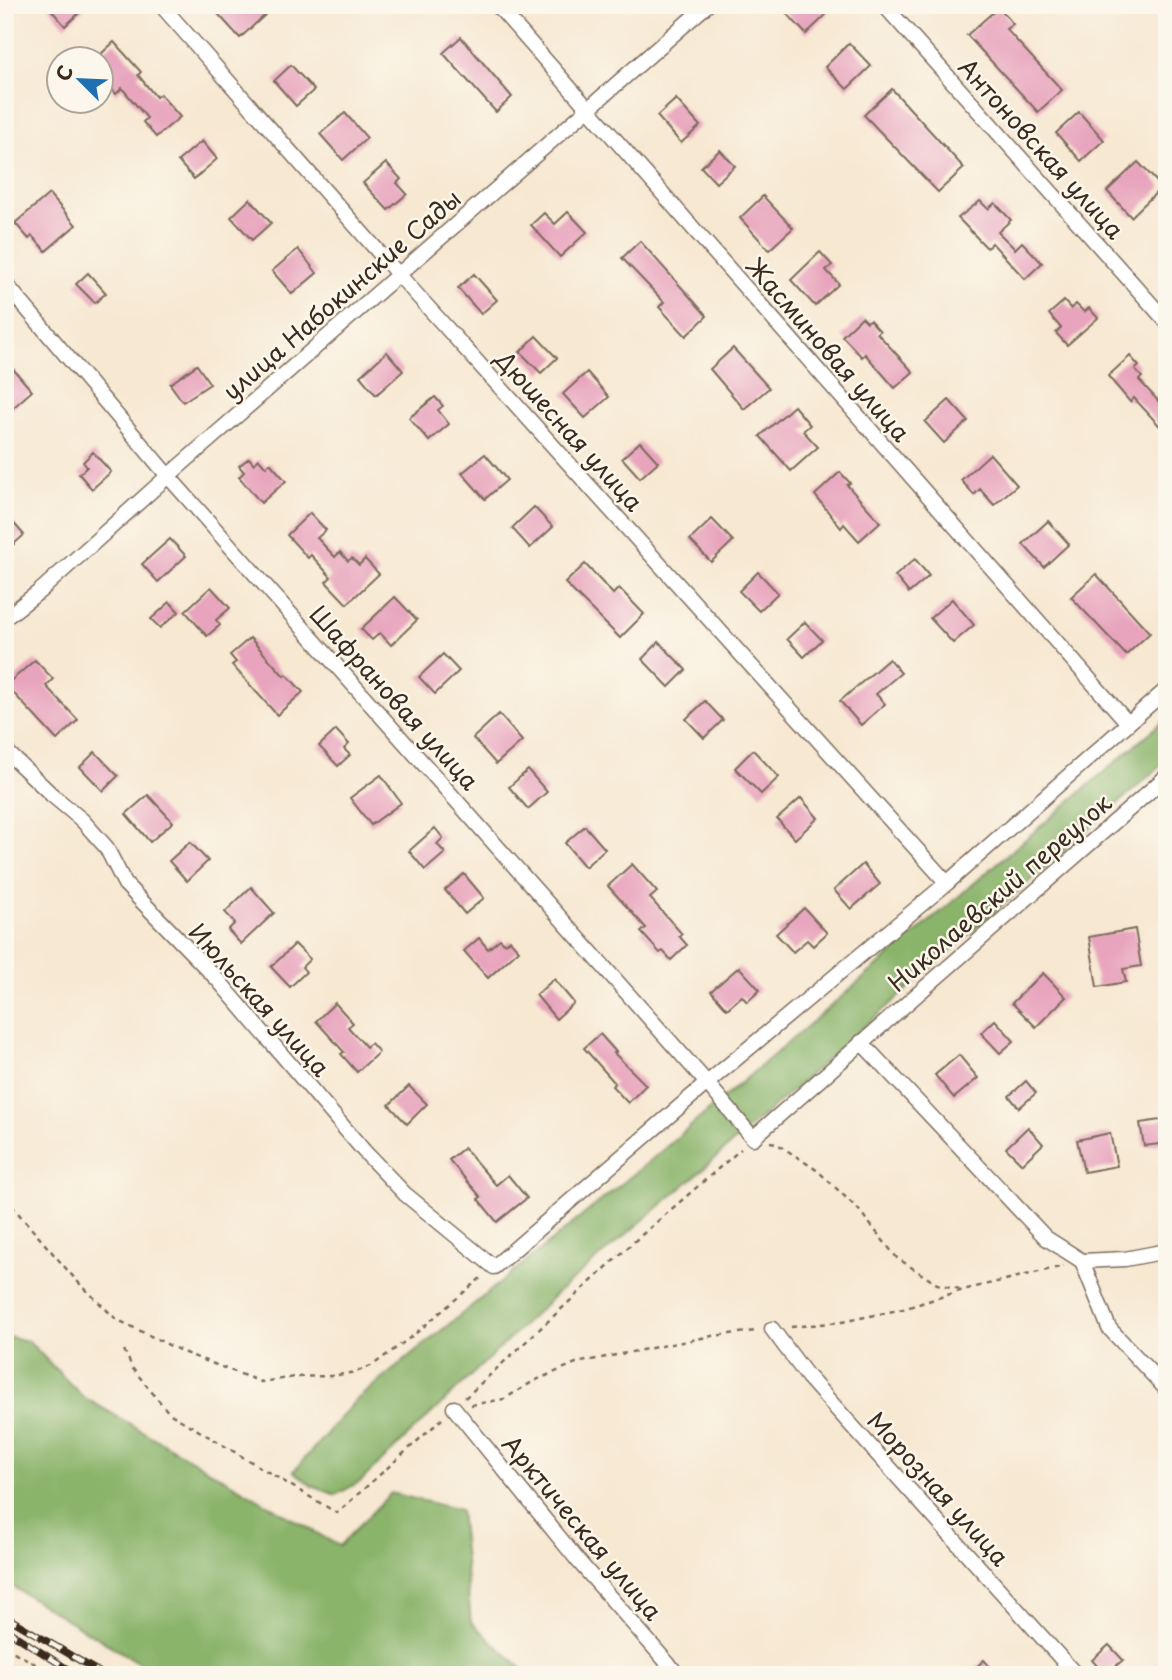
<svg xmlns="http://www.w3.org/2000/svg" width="1172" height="1680" viewBox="0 0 1172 1680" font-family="'Playpen Sans',sans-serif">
<rect width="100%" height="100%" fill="#fbf7ec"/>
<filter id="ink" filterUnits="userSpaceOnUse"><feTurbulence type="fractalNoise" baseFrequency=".0143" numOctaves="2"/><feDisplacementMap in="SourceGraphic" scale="14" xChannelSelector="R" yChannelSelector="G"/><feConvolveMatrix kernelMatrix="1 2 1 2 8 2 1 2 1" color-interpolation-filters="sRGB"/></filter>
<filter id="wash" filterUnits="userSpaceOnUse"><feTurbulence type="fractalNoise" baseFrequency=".00686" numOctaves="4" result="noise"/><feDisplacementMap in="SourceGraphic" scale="28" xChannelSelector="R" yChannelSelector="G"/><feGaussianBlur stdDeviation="1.57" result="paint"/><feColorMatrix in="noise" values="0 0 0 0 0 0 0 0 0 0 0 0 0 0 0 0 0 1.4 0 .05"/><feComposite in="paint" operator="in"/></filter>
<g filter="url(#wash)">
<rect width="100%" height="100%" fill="#f7e8d2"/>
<g fill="#8ab46b" stroke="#626f44" stroke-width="2">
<polygon points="1167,718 1167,760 687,1183 558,1292 361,1481 336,1495 312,1486 294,1471 355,1401 651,1160"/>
<polygon points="5,1336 28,1341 82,1396 339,1546 391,1493 460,1510 471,1622 529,1675 159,1675 5,1582"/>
</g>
<g id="blocks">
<g fill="#e8a4bd">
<polygon points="47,5 88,5 65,26"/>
<polygon points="210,5 256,5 265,15 240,38"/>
<polygon points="779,5 819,5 827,14 806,34"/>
<polygon points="999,7 1013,24 1006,29 1062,90 1038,112 967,35"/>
<polygon points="461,37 512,97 496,112 443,53"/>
<polygon points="114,42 141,72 138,75 156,97 160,94 180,117 156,137 143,122 147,118 122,88 116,94 102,77 102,53"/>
<polygon points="849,43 871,66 847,89 825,67"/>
<polygon points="291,65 314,90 296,106 274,81"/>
<polygon points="892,89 964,168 938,192 864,115"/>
<polygon points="676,99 700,126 681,143 657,116"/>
<polygon points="1079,112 1104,140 1081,161 1056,133"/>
<polygon points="345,113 367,138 343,160 320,134"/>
<polygon points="202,141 217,159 194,179 178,161"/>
<polygon points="720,150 735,166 716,183 701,167"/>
<polygon points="1138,162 1162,187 1131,217 1107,191"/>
<polygon points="386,163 401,179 397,183 407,194 388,210 363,183"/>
<polygon points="49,194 76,225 46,251 32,236 29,239 15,223"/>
<polygon points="763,196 793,228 769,250 740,218"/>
<polygon points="250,199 271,223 252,240 231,217"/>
<polygon points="980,201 988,209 995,203 1011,220 998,232 1015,249 1022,242 1042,263 1025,279 992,243 987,248 958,218"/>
<polygon points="568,212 587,232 560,257 531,225 544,213 555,224"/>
<polygon points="640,241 707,316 686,336 659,307 664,302 622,258"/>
<polygon points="298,249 317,273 292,294 272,271"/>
<polygon points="820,252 832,265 826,270 839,284 815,306 791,280"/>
<polygon points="88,273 106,293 95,303 76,284"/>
<polygon points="474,274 497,300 481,314 458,288"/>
<polygon points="1064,301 1071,309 1076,304 1084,312 1089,308 1098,318 1067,345 1056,333 1061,328 1049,314"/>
<polygon points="862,317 867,322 870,320 880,331 877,333 913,372 895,388 865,354 862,357 842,336"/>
<polygon points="536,336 557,358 541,373 520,352"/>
<polygon points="733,348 769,388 744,409 710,369"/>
<polygon points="387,352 403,371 376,395 360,376"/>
<polygon points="1130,356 1139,366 1135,370 1142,377 1139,380 1161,404 1167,398 1167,434 1134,398 1130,402 1108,376"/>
<polygon points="197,365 210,384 183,402 170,384"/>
<polygon points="14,370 32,391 5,415 5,378"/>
<polygon points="587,372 609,397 585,418 563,394"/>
<polygon points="435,397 443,406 438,410 449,424 429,441 409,418"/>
<polygon points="949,400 968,421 944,443 925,422"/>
<polygon points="794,406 810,425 803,431 818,447 791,471 760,436"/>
<polygon points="640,442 658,462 640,478 622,458"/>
<polygon points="93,452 111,472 92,489 79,474 87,467 83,462"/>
<polygon points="485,454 507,480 485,499 462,473"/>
<polygon points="990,454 1017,485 994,505 980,489 974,495 961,480"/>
<polygon points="249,458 254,464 259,459 266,467 270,463 286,481 261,503 239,477 244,472 239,466"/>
<polygon points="840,472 850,483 847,485 880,522 859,541 844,524 841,528 815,495"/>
<polygon points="534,507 553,527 530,548 512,528"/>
<polygon points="5,513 24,535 5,552"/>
<polygon points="310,513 326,530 317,538 335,557 340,552 348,561 352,558 359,565 365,559 379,574 347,604 326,582 331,577 311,555 308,558 287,535"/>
<polygon points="712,519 733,541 711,562 690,540"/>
<polygon points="1048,521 1069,544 1044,567 1023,544"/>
<polygon points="170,539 186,556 158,582 142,564"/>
<polygon points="915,559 929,576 909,593 895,576"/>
<polygon points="585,564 613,594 619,588 644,614 620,638 565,583"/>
<polygon points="758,572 778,593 759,611 739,591"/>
<polygon points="1096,574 1150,633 1126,655 1071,597"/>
<polygon points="211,587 230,608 216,620 220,625 207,636 185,611"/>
<polygon points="395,597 417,620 391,645 380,633 372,640 361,629"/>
<polygon points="952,599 974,625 953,643 930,618"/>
<polygon points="170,602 179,612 160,628 151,619"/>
<polygon points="805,622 822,640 804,657 787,639"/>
<polygon points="250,638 284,676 286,674 303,692 277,715 232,665 236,662 230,655"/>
<polygon points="659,642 686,670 669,687 642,659"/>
<polygon points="443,654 459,671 435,694 419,677"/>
<polygon points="889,659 901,673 876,694 885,704 861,725 840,701"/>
<polygon points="35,660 53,679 46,686 78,720 57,740 6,685"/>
<polygon points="705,701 723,720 704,738 686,719"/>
<polygon points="499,714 522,741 496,764 473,738"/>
<polygon points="336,730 349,744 344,749 350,755 338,766 319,746"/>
<polygon points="753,750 779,777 761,794 735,768"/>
<polygon points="95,752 118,776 103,791 80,767"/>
<polygon points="528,770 547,792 528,809 509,787"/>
<polygon points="381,775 401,803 371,825 350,798"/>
<polygon points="148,795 173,822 150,842 126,814"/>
<polygon points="801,798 818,818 795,839 777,819"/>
<polygon points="585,826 605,849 585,867 565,843"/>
<polygon points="435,828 443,838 437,844 445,853 425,870 409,851"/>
<polygon points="190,842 208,861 187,881 169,861"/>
<polygon points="632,864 657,892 650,898 682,934 679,936 687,945 671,960 663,951 660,953 641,932 646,928 608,886"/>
<polygon points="863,864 880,884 851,909 834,890"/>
<polygon points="464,874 484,898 465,914 445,890"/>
<polygon points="251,887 274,913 241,944 228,930 235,923 225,912"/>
<polygon points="804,908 827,933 813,946 807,940 793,952 776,934"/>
<polygon points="1135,929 1141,966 1123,969 1126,982 1097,987 1089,937"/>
<polygon points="479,938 488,949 500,939 505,944 510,940 519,950 488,978 464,951"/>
<polygon points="295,944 310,959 302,967 306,972 290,987 271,967"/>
<polygon points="739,967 760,990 747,1002 742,996 727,1009 711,991"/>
<polygon points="1043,973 1066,997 1036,1027 1012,1003"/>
<polygon points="554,979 574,1003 556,1019 536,995"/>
<polygon points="335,1003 353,1023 348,1027 366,1047 371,1043 379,1052 357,1072 341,1054 344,1052 316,1021"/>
<polygon points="995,1020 1014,1041 1000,1053 981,1033"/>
<polygon points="600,1034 616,1052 614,1053 646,1085 628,1103 612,1086 615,1083 584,1048"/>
<polygon points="959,1055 978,1078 954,1098 935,1075"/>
<polygon points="1026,1081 1036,1093 1019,1108 1009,1096"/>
<polygon points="409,1086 427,1104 407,1124 389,1105"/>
<polygon points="1167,1119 1167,1143 1144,1146 1140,1123"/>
<polygon points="1028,1127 1043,1144 1022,1164 1006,1148"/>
<polygon points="1110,1133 1117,1166 1084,1172 1077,1140"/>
<polygon points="464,1148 496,1185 508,1175 527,1198 497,1222 478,1199 481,1197 449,1160"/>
<polygon points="1109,1645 1123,1660 1105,1675 1092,1660"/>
<polygon points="984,1660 997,1675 968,1675"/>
</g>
</g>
</g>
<g filter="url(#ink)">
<use href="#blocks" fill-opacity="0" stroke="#7d6c5d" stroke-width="2"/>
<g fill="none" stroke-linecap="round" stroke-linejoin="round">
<g stroke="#7d6c5d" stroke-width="17">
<g id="street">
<polyline points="161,5 398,274 947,883"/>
<polyline points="497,5 1127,722"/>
<polyline points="884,5 1167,322"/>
<polyline points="5,283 168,476 707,1083 753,1138 1167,776"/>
<polyline points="5,618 40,591 168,476 707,5"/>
<polyline points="5,750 52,795 82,820 106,847 125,884 218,980 364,1151 405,1194 494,1267 707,1083 947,883 1167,689"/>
<polyline points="861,1042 1046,1238 1082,1261"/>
<polyline points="1082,1261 1109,1328 1167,1390"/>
<polyline points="1082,1261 1125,1259 1167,1251"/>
<polyline points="772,1329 808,1377 1076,1675"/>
<polyline points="454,1408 580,1563 678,1675"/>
</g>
</g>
<g stroke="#7d6c5d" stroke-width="2.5" stroke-dasharray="5 5" stroke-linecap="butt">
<polyline points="770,1142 776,1143 818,1171 858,1209 897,1258 937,1284 960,1289"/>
<polyline points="5,1198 76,1280 116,1319 185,1353 261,1382 294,1377 331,1376 356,1372 373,1365 415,1334 483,1276"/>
<polyline points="791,1327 842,1322 903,1309 963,1290 1064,1266"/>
<polyline points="124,1350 133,1369 169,1413 337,1513 442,1419"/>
<polyline points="465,1398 637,1239 741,1149"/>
<polyline points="471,1405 504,1399 534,1381 576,1363 712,1336 756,1331"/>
<polyline points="5,1647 55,1675"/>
</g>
<use href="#street" stroke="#fff" stroke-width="14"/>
<g stroke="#3b2a1e" stroke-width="7">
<g id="rail">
<polyline points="5,1616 104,1675"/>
<polyline points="5,1629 77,1675"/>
</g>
</g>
<use href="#rail" stroke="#fbf7ec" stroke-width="4.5" stroke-dasharray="13" stroke-linecap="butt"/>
</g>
</g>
<g text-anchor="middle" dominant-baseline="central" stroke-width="5" stroke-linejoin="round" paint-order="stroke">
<g font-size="24" fill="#3b2a1e" stroke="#fbf7ec">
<text transform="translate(1042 148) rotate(48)">Антоновская улица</text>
<text transform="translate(341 294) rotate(-41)">улица Набокинские Сады</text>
<text transform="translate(829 349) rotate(49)">Жасминовая улица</text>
<text transform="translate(570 430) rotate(48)">Дюшесная улица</text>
<text transform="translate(395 697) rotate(48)">Шафрановая улица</text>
<text transform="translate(999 892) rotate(-41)">Николаевский переулок</text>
<text transform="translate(260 999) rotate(48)">Июльская улица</text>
<text transform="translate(939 1488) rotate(48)">Морозная улица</text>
<text transform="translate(583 1527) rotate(50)">Арктическая улица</text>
</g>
</g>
<rect width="1172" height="1680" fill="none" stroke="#fbf7ec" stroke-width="28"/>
<g transform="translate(80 80) rotate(294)"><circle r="33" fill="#fbf7ec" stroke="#aea59a" stroke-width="2"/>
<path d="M0-5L12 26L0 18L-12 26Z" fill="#1f6fb2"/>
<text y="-10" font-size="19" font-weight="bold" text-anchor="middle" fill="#3b2a1e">С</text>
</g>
</svg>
